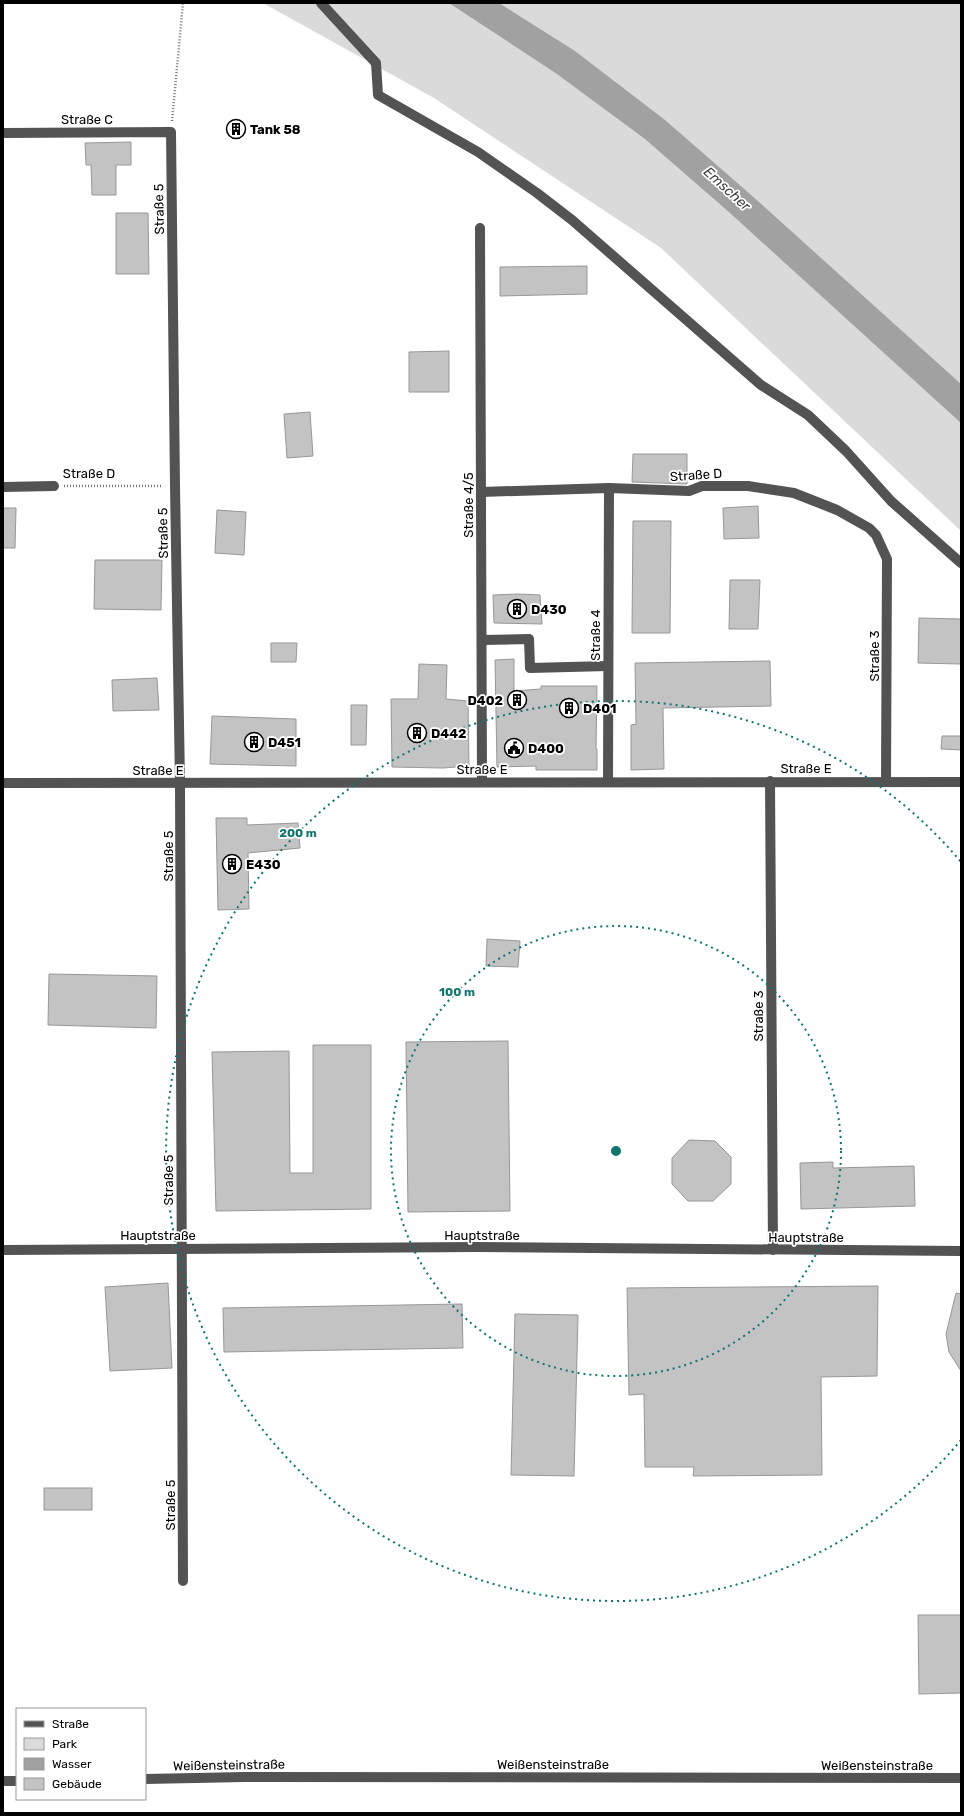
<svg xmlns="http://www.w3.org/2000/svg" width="964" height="1816" viewBox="0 0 964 1816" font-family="Rubik,sans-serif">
<rect width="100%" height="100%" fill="#fff"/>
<polygon fill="#dadada" points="263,3 961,3 961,531 661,248 434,98"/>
<polygon fill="#a1a1a1" points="449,3 499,3 575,51 665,120 750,194 961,384 961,423 730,213 645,139 557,74"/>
<g fill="#c3c3c3" stroke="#979797">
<circle cx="236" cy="129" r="9"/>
<polygon points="131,142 131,165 116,165 116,195 92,195 91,165 86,165 85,143"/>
<polygon points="116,213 148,213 149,274 116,274"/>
<polygon points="587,266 587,294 500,296 500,267"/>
<polygon points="449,351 449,392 409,392 409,352"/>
<polygon points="310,412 313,456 287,458 284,414"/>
<polygon points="633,454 687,454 687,484 632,482"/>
<polygon points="758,506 759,538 724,539 723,508"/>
<polygon points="3,508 16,508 15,548 3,548"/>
<polygon points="217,510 246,512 244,555 215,553"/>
<polygon points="633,521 671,521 670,633 632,633"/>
<polygon points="95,560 162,560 161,610 94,609"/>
<polygon points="730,580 760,580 758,629 729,629"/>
<polygon points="518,594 540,595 542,624 494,623 493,595"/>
<polygon points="919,618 961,619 961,664 918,663"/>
<polygon points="271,643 297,643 296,662 271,662"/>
<polygon points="514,659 514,691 541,689 541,686 597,686 596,749 597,749 597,770 536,770 536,766 497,767 495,660"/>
<polygon points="770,661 771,706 663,708 664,769 631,770 631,725 636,724 635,663"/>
<polygon points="419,664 447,665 446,699 468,701 469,766 443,768 392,767 391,699 418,699"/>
<polygon points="157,678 159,710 113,711 112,680"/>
<polygon points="351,705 367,705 366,745 351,745"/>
<polygon points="212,716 296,719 296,766 210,764"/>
<polygon points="942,736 961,736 961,750 941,749"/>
<polygon points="216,818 247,818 247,825 298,823 300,848 248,853 249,909 218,910"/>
<polygon points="487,939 520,941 518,967 486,966"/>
<polygon points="49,974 157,976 156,1028 48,1025"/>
<polygon points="508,1041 510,1211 408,1212 406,1042"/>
<polygon points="313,1045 371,1045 371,1209 216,1211 212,1052 289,1051 290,1173 313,1173"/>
<polygon points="689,1140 715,1141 731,1157 731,1184 713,1201 688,1201 672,1184 672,1158"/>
<polygon points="833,1162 833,1168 914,1166 915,1206 801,1209 800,1163"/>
<polygon points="168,1283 172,1368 110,1371 105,1287"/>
<polygon points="878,1286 877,1376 821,1377 822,1475 693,1476 694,1467 645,1467 644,1394 629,1395 627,1288"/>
<polygon points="956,1293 961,1294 961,1371 949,1352 946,1334"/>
<polygon points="462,1304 463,1348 224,1352 223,1308"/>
<polygon points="515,1314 578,1315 574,1476 511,1475"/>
<rect x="44" y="1488" width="48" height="22"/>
<polygon points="918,1615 961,1615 961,1693 919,1694"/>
</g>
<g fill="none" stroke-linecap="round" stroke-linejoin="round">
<g stroke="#757575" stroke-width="2.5" stroke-dasharray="1 2" stroke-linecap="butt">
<polyline points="172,121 183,3"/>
<polyline points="64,486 163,486"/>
</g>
<g stroke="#535353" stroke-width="10">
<polyline points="321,3 376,63 378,95 478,152 537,193 572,220 761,385 808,415 846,451 891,501 961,563"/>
<polyline points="3,133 171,132 175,486 180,783 183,1581"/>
<polyline points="480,228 482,782"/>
<polyline points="3,487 54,486"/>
<polyline points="481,492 609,488 689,491 702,486 748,486 794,493 837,510 869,528 876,535 887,559 886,781"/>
<polyline points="482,640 529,639 530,668 608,666"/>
<polyline points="770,781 773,1250"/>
<polyline points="608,782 609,488"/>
<polyline points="3,783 961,782"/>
<polyline points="3,1250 476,1247 961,1251"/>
<polyline points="145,1779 245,1777 961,1778"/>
<polyline points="3,1781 17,1781"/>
</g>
</g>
<g fill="none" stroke="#0f766e" stroke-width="2" stroke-dasharray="2 4">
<circle cx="616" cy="1151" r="225"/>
<path d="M961 1440A450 450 0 1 1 961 862"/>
</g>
<defs>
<g id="building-ring" transform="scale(1)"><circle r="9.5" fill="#fff" stroke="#000" stroke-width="1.5"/><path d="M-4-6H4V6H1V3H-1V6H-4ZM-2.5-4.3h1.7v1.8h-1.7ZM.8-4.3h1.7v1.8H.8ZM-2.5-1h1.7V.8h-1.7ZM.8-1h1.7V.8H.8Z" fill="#000"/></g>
<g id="civic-ring" transform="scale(1)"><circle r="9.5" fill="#fff" stroke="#000" stroke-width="1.5"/><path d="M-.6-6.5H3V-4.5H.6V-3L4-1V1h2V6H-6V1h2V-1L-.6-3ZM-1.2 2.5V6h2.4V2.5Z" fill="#000"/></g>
</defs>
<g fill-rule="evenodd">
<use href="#building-ring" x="236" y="129"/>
<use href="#building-ring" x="517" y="609"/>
<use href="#building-ring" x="517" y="700"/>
<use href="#building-ring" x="569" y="708"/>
<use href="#building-ring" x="417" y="733"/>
<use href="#building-ring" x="254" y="742"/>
<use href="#civic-ring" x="514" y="748"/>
<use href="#building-ring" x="232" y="864"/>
</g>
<g text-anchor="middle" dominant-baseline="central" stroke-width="3.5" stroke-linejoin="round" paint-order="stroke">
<g font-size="13" fill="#000" stroke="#fff">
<text x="87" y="119">Straße C</text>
<text transform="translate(159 209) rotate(-91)">Straße 5</text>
<text x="89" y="473">Straße D</text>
<text transform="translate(696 475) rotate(-4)">Straße D</text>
<text transform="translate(468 505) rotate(-90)">Straße 4/5</text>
<text transform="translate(163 533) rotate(-91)">Straße 5</text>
<text transform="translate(595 635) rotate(-90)">Straße 4</text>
<text transform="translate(874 656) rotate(-90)">Straße 3</text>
<text x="806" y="768">Straße E</text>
<text x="482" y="769">Straße E</text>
<text x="158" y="770">Straße E</text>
<text transform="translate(168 856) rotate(-90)">Straße 5</text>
<text transform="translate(758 1016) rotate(-90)">Straße 3</text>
<text transform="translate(168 1180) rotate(-90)">Straße 5</text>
<text x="158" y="1235">Hauptstraße</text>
<text x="482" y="1235">Hauptstraße</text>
<text x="806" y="1237">Hauptstraße</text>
<text transform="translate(170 1505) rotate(-90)">Straße 5</text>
<text x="553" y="1764">Weißensteinstraße</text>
<text transform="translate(229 1765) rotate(-1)">Weißensteinstraße</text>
<text x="877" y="1765">Weißensteinstraße</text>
</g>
<g font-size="13" font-weight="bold" fill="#000" stroke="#fff" text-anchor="start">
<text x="250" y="129">Tank 58</text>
<text x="531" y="609">D430</text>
<text x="503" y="700" text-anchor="end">D402</text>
<text x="583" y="708">D401</text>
<text x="431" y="733">D442</text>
<text x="268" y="742">D451</text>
<text x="528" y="748">D400</text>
<text x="246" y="864">E430</text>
</g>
<g font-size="14" font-style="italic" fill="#424242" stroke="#fff">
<text transform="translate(727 189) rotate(42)">Emscher</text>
</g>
</g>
<circle cx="616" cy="1151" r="6" fill="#0f766e" stroke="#fff" stroke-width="2"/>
<g font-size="12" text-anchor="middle" font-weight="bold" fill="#0f766e" stroke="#fff" stroke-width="3.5" stroke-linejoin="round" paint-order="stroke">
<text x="298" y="837">200 m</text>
<text x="457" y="996">100 m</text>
</g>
<rect width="964" height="1816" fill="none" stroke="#000000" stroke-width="8"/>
<rect x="16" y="1708" width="130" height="92" fill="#ffffff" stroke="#999999"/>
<rect x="24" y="1721" width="20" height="6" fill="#535353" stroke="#999999"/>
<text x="52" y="1728" font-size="12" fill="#000000">Straße</text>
<rect x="24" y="1738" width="20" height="12" fill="#dadada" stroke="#999999"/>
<text x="52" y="1748" font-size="12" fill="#000000">Park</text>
<rect x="24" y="1758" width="20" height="12" fill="#a1a1a1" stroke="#999999"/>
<text x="52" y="1768" font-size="12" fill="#000000">Wasser</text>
<rect x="24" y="1778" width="20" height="12" fill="#c3c3c3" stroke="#999999"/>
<text x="52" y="1788" font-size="12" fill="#000000">Gebäude</text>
</svg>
